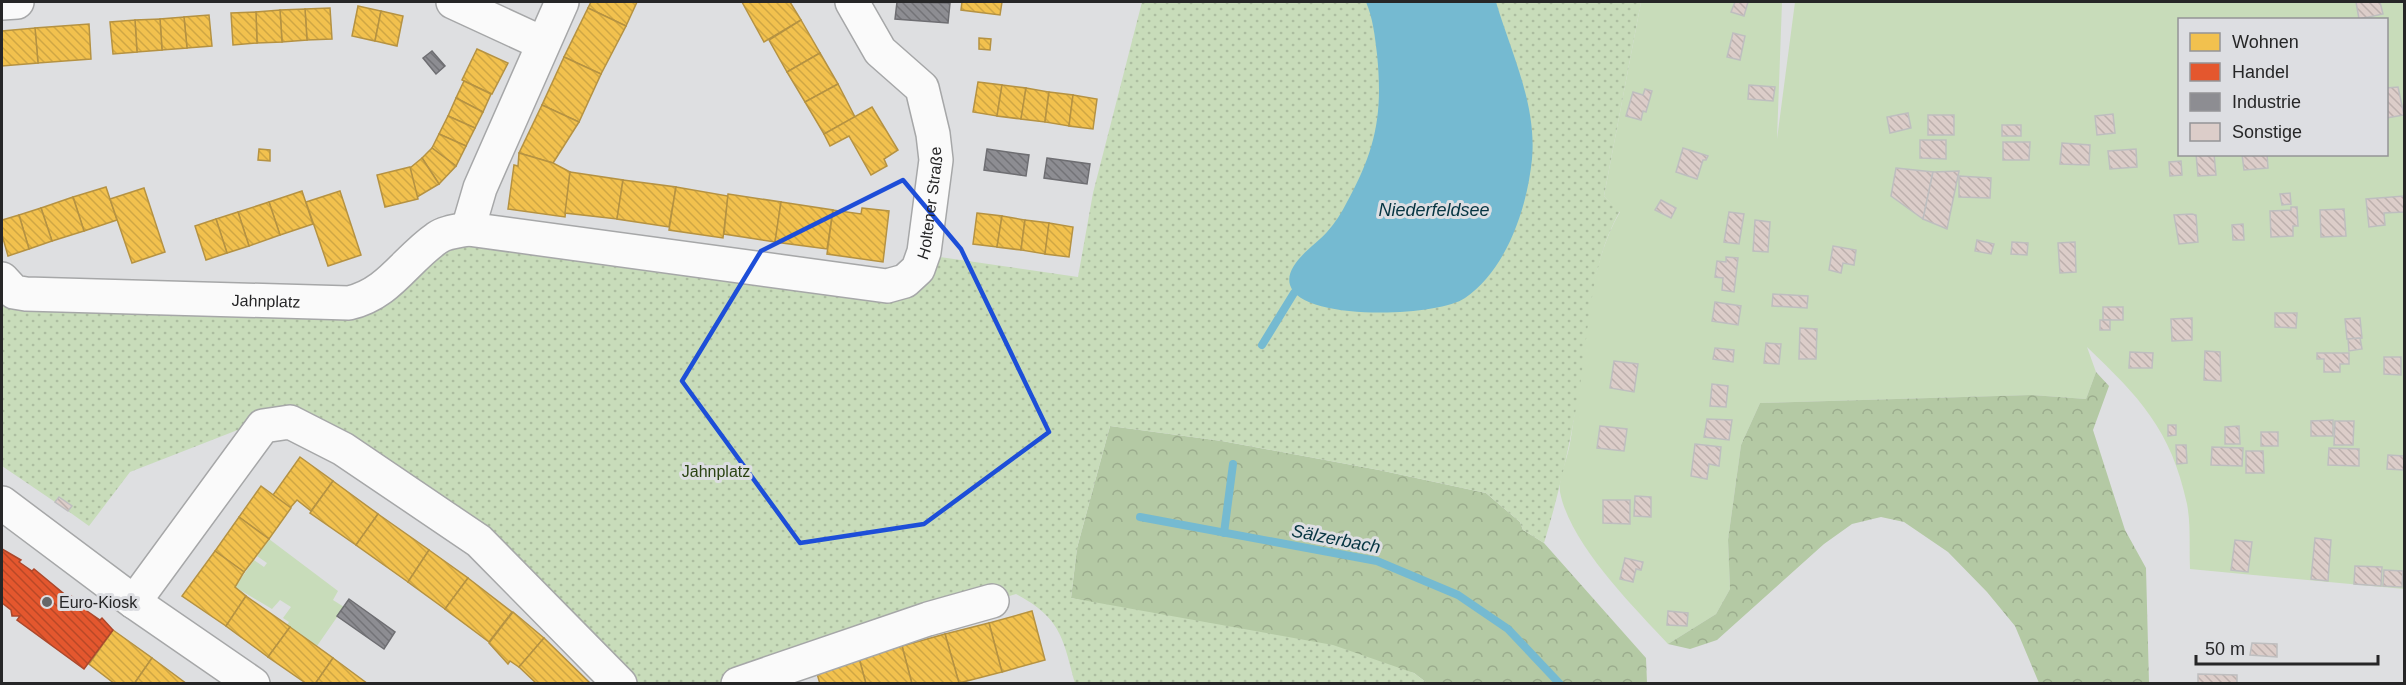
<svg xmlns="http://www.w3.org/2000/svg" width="2406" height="685" viewBox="0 0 2406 685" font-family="Helvetica,sans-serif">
<defs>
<pattern id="forest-crowns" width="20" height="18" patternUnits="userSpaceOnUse" patternTransform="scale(1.5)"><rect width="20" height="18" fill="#b4c9a4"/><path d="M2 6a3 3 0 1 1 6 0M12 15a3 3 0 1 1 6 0" fill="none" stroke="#9bac8d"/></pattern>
<pattern id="park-dots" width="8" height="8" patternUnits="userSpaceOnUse" patternTransform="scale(1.5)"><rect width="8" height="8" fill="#c8dcba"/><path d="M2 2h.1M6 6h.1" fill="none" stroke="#acbda0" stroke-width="1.8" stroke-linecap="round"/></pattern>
<pattern id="homes-back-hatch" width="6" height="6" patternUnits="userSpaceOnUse" patternTransform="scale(1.5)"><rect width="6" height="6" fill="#f2c14e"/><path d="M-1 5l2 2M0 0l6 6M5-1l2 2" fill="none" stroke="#cfa644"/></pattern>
<pattern id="shops-back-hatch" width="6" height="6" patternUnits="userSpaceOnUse" patternTransform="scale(1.5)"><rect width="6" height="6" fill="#e4572e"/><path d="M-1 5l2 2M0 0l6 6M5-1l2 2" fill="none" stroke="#b94827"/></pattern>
<pattern id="industry-back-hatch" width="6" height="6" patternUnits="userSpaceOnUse" patternTransform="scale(1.5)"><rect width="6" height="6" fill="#8d8d92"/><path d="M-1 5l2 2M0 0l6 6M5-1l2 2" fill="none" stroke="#737377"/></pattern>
<pattern id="building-back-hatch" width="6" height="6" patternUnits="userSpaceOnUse" patternTransform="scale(1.5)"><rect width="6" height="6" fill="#dccdc9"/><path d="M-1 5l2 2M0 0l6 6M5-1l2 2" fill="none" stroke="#bdb0ad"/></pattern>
</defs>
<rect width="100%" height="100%" fill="#dedfe1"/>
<g fill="#c8dcba" fill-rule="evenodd">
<path d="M 1641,2 L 1782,2 L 1777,139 L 1795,2 L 2404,2 L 2404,589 L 2190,569 C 2189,548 2191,524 2187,504 C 2171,429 2139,397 2087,347 L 2096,372 L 2086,399 L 2031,395 L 1760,403 L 1741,445 L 1728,540 L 1730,589 L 1716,614 L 1668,644 C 1633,606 1570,544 1560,492 C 1558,479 1568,457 1570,443 C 1583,373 1584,272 1620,212 L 1604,196 ZM 2180,20 L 2386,20 L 2386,154 L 2180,154 Z"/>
<polygon points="269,539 338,591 333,600 344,607 317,646 287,625 289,622 283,618 291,607 280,600 272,609 235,587 254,560 264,567 267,563 257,556"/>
</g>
<g fill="url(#forest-crowns)">
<polygon points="2096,372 2109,386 2093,430 2125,530 2146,568 2149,683 2039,683 2015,626 1987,592 1948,552 1904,522 1881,517 1852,524 1824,544 1717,640 1690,649 1668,644 1716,614 1730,589 1728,540 1741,445 1760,403 2031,395 2086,399"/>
<polygon points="1110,426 1222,441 1379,470 1486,493 1520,522 1523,530 1544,543 1646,658 1647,683 1427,683 1414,673 1071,598 1077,548"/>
</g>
<path fill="url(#park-dots)" d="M 1142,2 L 1641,2 L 1604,196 L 1620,211 C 1590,263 1589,328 1580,386 C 1571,439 1560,491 1544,543 L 1523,530 L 1520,522 L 1486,493 L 1379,470 L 1222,441 L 1110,426 L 1077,548 L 1071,598 L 1333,645 L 1414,673 L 1427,683 L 1075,683 C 1063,638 1061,618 1016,594 L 727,683 L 635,683 L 349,448 L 253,424 L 130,472 L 89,526 L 68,511 L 72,506 L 59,497 L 55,502 L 2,466 L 2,300 L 341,306 L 441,240 L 887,289 L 926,255 L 1078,277 L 1093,193 Z"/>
<path fill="#75bad1" d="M 1366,2 L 1496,2 C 1511,52 1537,105 1532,159 C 1527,208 1507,269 1465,298 C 1438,317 1301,322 1290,285 C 1284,264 1316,245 1327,232 C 1335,223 1342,212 1347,202 C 1376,149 1383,114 1377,54 C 1375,37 1373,18 1366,2 Z"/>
<g fill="url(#homes-back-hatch)" stroke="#b59242" stroke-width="1.5">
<polygon points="591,2 637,2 626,26 588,8"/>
<polygon points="742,2 790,2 801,20 764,42"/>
<polygon points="962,2 1002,2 1000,15 961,10"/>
<polygon points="358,6 381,11 375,41 352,36"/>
<polygon points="330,8 332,39 307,40 305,9"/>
<polygon points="588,8 626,26 601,74 564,57"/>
<polygon points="305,9 307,40 282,42 280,10"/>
<polygon points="280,10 282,42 257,43 256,12"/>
<polygon points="381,11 403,16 397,46 375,41"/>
<polygon points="256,12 257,43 233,45 231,13"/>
<polygon points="209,15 212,46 187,48 184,17"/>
<polygon points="184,17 187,48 162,50 160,19"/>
<polygon points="160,19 162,50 137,52 135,20"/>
<polygon points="135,20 137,52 113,54 110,22"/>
<polygon points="801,20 820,53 787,72 769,40"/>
<polygon points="89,24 91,59 38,63 35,28"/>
<polygon points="35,28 38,63 2,66 2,31"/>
<polygon points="979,38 991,39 990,50 979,49"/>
<polygon points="477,49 508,63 492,94 462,80"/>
<polygon points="820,53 838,84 805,102 787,72"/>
<polygon points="564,57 601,74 579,122 542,105"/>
<polygon points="464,81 491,94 483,112 456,98"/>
<polygon points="978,82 1002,85 997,116 973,112"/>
<polygon points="838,84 855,117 824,134 805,102"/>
<polygon points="1002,85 1026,88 1021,119 997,116"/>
<polygon points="1026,88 1049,92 1045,122 1021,119"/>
<polygon points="1049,92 1073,95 1069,126 1045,122"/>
<polygon points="1073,95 1097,99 1093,129 1069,126"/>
<polygon points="456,98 483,112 475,128 448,116"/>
<polygon points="542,105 579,122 553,163 519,153"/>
<polygon points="872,107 898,150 884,159 887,166 871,175 849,136 830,146 824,134"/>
<polygon points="448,116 475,128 466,146 439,134"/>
<polygon points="439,134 466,146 456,166 432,148"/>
<polygon points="432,148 456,166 439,184 422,158"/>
<polygon points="259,149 270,150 270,161 258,160"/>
<polygon points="519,153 553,163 570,172 565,217 508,209 514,165 518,166"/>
<polygon points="422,158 439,184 417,197 410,168"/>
<polygon points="410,167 418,199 385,207 377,175"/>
<polygon points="570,172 623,180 617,219 565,213"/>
<polygon points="623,180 676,187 669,227 617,219"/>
<polygon points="106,187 117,220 84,231 73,197"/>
<polygon points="676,187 728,196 723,238 669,230"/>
<polygon points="144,188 165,252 132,263 110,199"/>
<polygon points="302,191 313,224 280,235 269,202"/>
<polygon points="340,191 361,255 328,266 306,202"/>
<polygon points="728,194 781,202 775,242 724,234"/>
<polygon points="73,197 84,231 52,241 41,208"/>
<polygon points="269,202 280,235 249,246 238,212"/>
<polygon points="781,202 833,210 827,249 775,242"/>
<polygon points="41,208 52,241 29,249 19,215"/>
<polygon points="862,208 889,211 883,262 827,254 833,210 861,214"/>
<polygon points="238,212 249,246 227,253 216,219"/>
<polygon points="977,213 1002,216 997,247 973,244"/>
<polygon points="19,215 29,249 8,256 2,235 2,220"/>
<polygon points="1002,216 1025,220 1021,250 997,247"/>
<polygon points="216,219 227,253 206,260 195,226"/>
<polygon points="1025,220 1049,223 1045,254 1021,250"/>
<polygon points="1049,223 1073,227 1069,257 1045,254"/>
<polygon points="300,457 333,481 311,511 297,500 290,508 273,495"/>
<polygon points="333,481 378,514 356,545 310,513"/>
<polygon points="261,486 291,508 269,539 239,517"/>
<polygon points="378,514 429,550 408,582 356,545"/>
<polygon points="239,517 269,539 244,572 215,551"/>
<polygon points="429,550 468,578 445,609 408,582"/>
<polygon points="215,551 244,572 235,587 246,596 226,626 182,596"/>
<polygon points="468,578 512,612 489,642 445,609"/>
<polygon points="246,596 290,627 268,657 226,626"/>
<polygon points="1032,611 1045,660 1002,672 989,623"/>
<polygon points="513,612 544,638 519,667 510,661 508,664 489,643"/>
<polygon points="989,623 1002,672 959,683 945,634"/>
<polygon points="290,627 333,658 315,684 307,684 268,657"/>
<polygon points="113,630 152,658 134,684 115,684 89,664"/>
<polygon points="945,634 959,683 912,684 902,646"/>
<polygon points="544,638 591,684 537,684 519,667"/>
<polygon points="902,646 912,684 866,684 859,658"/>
<polygon points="152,658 187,684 134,684"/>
<polygon points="333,658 368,684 315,684"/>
<polygon points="859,658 866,684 820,684 816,670"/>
</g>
<polygon fill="url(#shops-back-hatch)" stroke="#ab482c" stroke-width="1.5" points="2,549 21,560 19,562 32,571 34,569 68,597 70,595 76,600 74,602 88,609 87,611 100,620 102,618 113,630 84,669 17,620 20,616 12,616 11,610 2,603"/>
<g fill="url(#industry-back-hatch)" stroke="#6e6e72" stroke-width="1.5">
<polygon points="897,2 950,3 948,23 895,19"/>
<polygon points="432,51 445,66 436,74 423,58"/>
<polygon points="987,149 1029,155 1026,176 984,170"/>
<polygon points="1047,158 1090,164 1087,184 1044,178"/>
<polygon points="349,599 395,632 384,649 337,616"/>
</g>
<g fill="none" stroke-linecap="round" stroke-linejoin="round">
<g stroke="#75bad1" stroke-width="8">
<polyline points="1262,345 1294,293"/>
<polyline points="1140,517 1377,561 1458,595 1508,629 1560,684"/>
<polyline points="1224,533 1233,464"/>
</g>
</g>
<g fill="url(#building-back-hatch)" stroke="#bebebf" stroke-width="1.5">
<polygon points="1735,2 1748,2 1744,16 1731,12"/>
<polygon points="2356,2 2380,2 2383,14 2359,19"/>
<polygon points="1733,33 1745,36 1740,60 1727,57"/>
<polygon points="1749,85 1775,87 1773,101 1748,99"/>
<polygon points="2398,87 2404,115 2386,118 2386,88"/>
<polygon points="1645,89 1652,91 1646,112 1643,111 1641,120 1626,116 1633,92 1643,95"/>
<polygon points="1908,113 1911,128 1890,133 1887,117"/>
<polygon points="2113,114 2115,133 2097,135 2095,116"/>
<rect x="1928" y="115" width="26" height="20"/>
<rect x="2002" y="125" width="19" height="11"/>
<polygon points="1920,140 1946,140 1946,159 1920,158"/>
<polygon points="2003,142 2030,142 2029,160 2003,160"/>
<polygon points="2062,143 2090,145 2089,165 2060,164"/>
<polygon points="1683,148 1708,156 1706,160 1703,160 1697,179 1676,172"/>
<polygon points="2136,149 2137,167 2110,169 2108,151"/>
<polygon points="2196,154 2214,154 2216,175 2198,176"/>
<polygon points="2242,154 2267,154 2268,168 2244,170"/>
<polygon points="2181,161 2182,175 2170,176 2169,162"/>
<polygon points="1896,168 1933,172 1923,219 1891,196"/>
<polygon points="1959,171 1947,229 1923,219 1933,172"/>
<polygon points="1959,176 1991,178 1990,198 1959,197"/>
<polygon points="2290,193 2291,204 2282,205 2280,194"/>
<polygon points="2404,196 2404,212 2384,213 2385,225 2369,227 2366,199"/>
<polygon points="1661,200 1676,208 1671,218 1655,210"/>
<polygon points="2291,207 2297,207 2298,226 2293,226 2293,236 2271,237 2270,211 2291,210"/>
<polygon points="2344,209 2346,236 2321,237 2320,210"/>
<polygon points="1729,212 1744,214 1739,244 1724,242"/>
<polygon points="2192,214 2196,215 2198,242 2179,244 2174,215"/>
<polygon points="1755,220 1770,222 1768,252 1753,251"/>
<polygon points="2243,224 2244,240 2233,240 2232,225"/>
<polygon points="1977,240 1994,244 1991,254 1975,251"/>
<polygon points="2012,242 2028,243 2027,255 2011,254"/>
<polygon points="2075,242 2076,272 2060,273 2058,243"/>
<polygon points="1833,246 1856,250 1854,265 1843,263 1841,273 1829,270"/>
<polygon points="1726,257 1738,258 1734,292 1722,290 1723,278 1715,277 1717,261 1726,262"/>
<polygon points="1773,294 1808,296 1807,308 1772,306"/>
<polygon points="1715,302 1741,306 1738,325 1712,321"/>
<rect x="2103" y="307" width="20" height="13"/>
<polygon points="2275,313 2297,313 2296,328 2275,327"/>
<polygon points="2192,318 2192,340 2172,341 2171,319"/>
<polygon points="2360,318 2362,338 2347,339 2345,319"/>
<rect x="2100" y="320" width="10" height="10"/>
<polygon points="1800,328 1817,329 1816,359 1799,359"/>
<polygon points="2360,338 2362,349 2349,351 2348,339"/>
<polygon points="1766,343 1781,344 1779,364 1764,363"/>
<polygon points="1715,348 1734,350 1733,362 1713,359"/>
<polygon points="2205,351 2220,352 2221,381 2204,380"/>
<polygon points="2130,352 2153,353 2152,368 2129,368"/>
<polygon points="2317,353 2349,353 2349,364 2340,364 2340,372 2324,372 2324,359 2317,359"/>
<polygon points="2384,357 2401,357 2401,375 2384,374"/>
<polygon points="1614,361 1638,364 1634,392 1610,388"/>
<polygon points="1712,384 1728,386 1726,407 1710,406"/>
<polygon points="1707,419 1732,420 1729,440 1704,437"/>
<polygon points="2333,420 2333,436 2311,436 2311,421"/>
<polygon points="2335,421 2354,421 2353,445 2334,445"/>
<polygon points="2168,425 2176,425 2176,435 2168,436"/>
<polygon points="1600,426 1627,429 1624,451 1597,448"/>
<polygon points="2239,426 2240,444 2225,444 2225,427"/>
<rect x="2261" y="432" width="17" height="14"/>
<polygon points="1695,444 1721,447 1719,466 1709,464 1707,479 1691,476"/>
<polygon points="2176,445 2186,445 2187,463 2177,464"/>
<polygon points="2212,447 2243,448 2242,466 2211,465"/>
<polygon points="2329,448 2359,449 2359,466 2328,465"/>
<polygon points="2246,451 2263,451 2264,473 2246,473"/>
<polygon points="2388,455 2404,456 2404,470 2387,469"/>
<polygon points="1635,496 1651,497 1651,517 1634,516"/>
<polygon points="59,497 72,506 68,511 55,502"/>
<polygon points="1603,500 1630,500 1630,524 1603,523"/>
<polygon points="2315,538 2331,540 2328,581 2311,579"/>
<polygon points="2235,540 2252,542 2248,572 2231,570"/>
<polygon points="1625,558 1643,562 1641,570 1636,569 1633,582 1620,579"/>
<polygon points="2355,566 2382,567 2381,586 2354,584"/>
<polygon points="2384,570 2403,571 2402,587 2383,586"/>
<polygon points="1668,611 1688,613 1687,626 1667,625"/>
<polygon points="2252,643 2277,644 2277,657 2250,655"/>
<polygon points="2198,674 2237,675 2237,684 2198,684"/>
</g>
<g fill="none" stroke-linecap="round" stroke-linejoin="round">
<g stroke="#a6a7a8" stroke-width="36">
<g id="minor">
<polyline points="453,2 542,43"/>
<polyline points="2,3 17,2"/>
<polyline points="468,229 480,188 562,2"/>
<path id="s1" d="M 2,279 L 14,292 L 26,294 L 349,303 C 389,294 405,260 437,238 C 445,232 459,231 468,229 L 887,286 L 905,281 L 918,269 L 924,252 L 936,160 L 933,134 L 922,88 L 880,51 L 852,2"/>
<polyline points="134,602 263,426 290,422 343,449 479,541 620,684"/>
<polyline points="738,684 928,619 992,601"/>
</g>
</g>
<g stroke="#a6a7a8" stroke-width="36">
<polyline id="major" points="2,503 134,602 253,684"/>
</g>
<use href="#minor" stroke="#fafafa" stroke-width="33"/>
<use href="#major" stroke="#fafafa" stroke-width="33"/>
</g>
<path fill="none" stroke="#1d4ed8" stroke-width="4.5" stroke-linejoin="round" d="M 903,180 L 961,249 L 1049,432 L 924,524 L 800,543 L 682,381 L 761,251 Z"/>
<circle fill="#666768" stroke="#dddee2" stroke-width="2" cx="47" cy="602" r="6"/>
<g text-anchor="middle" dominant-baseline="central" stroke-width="6" stroke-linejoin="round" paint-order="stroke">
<g font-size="16" fill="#262627" stroke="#dddee2">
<text stroke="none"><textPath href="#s1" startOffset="1023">Holtener Straße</textPath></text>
<text stroke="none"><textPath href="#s1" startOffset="270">Jahnplatz</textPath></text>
</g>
<g font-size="16" fill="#2b4313" stroke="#dddee2">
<text x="716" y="471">Jahnplatz</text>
</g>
<g font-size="16" fill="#262627" stroke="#dddee2" text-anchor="start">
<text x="59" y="602">Euro-Kiosk</text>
</g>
<g font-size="18" font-style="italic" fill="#053441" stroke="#dddee2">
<text x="1434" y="210">Niederfeldsee</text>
<text transform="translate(1336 539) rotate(11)">Sälzerbach</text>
</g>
</g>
<rect width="2406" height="685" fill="none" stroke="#262627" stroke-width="6"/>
<rect x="2178" y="18" width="210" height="138" fill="#dddee2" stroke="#949497" stroke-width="1.5"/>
<rect x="2190" y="33" width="30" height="18" fill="#f2c14e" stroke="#949497" stroke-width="1.5"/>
<text x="2232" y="48" font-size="18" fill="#262627">Wohnen</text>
<rect x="2190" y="63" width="30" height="18" fill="#e4572e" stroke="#949497" stroke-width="1.5"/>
<text x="2232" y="78" font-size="18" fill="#262627">Handel</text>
<rect x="2190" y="93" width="30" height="18" fill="#8d8d92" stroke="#949497" stroke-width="1.5"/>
<text x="2232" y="108" font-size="18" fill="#262627">Industrie</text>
<rect x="2190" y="123" width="30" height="18" fill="#dccdc9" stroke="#949497" stroke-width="1.5"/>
<text x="2232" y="138" font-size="18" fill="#262627">Sonstige</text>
<path d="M2196 655v9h182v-9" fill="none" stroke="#262627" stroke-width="3"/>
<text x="2205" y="655" font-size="18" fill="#262627" stroke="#dddee2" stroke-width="4.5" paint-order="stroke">50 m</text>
</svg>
